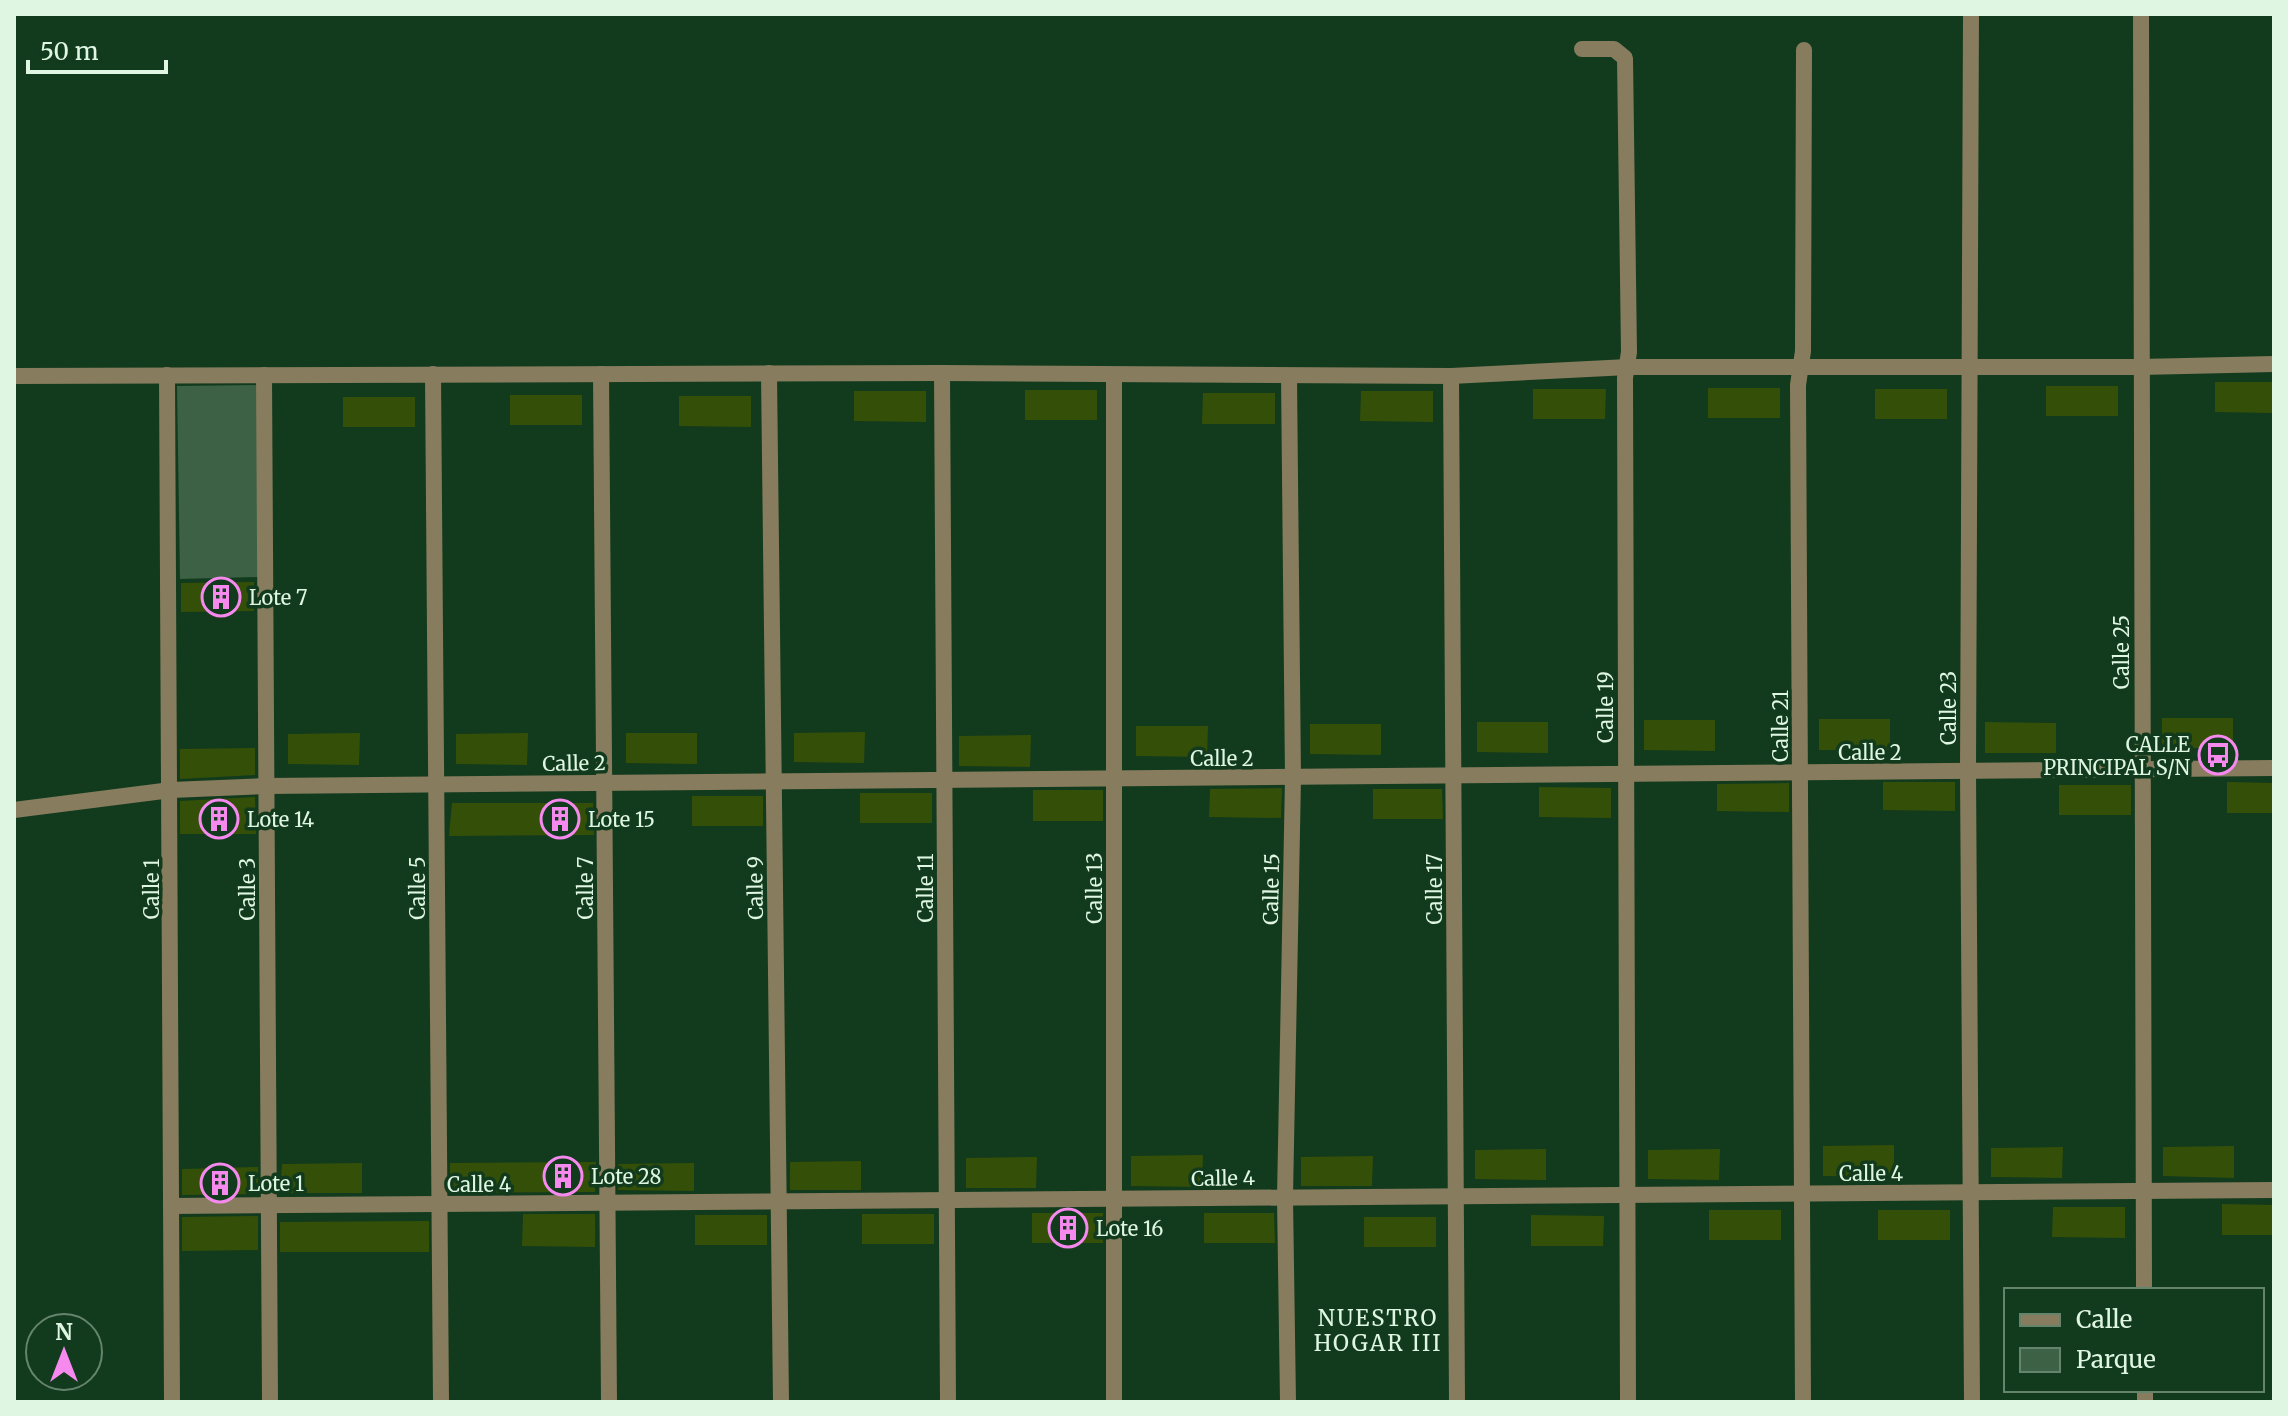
<svg xmlns="http://www.w3.org/2000/svg" width="2288" height="1416" viewBox="0 0 2288 1416" font-family="Merriweather,serif">
<rect width="100%" height="100%" fill="#123a1d"/>
<polygon fill="#3c6144" points="258,385 259,577 180,579 177,386"/>
<g fill="#345008">
<polygon points="2215,382 2274,382 2274,413 2215,412"/>
<rect x="2046" y="386" width="72" height="30"/>
<rect x="1708" y="388" width="72" height="30"/>
<polygon points="1533,389 1606,389 1605,419 1533,419"/>
<rect x="1875" y="389" width="72" height="30"/>
<rect x="1025" y="390" width="72" height="30"/>
<polygon points="854,391 926,391 926,422 854,421"/>
<polygon points="1361,391 1433,391 1433,422 1360,421"/>
<polygon points="1203,393 1275,393 1275,424 1202,424"/>
<rect x="510" y="395" width="72" height="30"/>
<polygon points="679,396 751,396 751,427 679,426"/>
<rect x="343" y="397" width="72" height="30"/>
<polygon points="254,582 254,611 181,612 181,583"/>
<rect x="2162" y="718" width="71" height="30"/>
<rect x="1819" y="719" width="71" height="31"/>
<polygon points="1644,720 1715,720 1715,751 1644,750"/>
<polygon points="1477,722 1548,722 1548,753 1477,752"/>
<polygon points="1985,722 2056,723 2056,753 1985,753"/>
<polygon points="1310,724 1381,724 1381,755 1310,754"/>
<polygon points="1136,726 1208,726 1207,757 1136,756"/>
<polygon points="865,732 864,763 794,762 794,733"/>
<polygon points="360,733 359,765 288,764 288,734"/>
<polygon points="528,733 527,765 456,764 456,734"/>
<polygon points="626,733 697,733 697,764 626,763"/>
<polygon points="1031,735 1030,767 959,766 959,736"/>
<polygon points="255,748 255,775 180,779 180,749"/>
<polygon points="1883,782 1955,782 1955,811 1883,810"/>
<polygon points="2227,782 2274,783 2274,813 2227,813"/>
<polygon points="1789,783 1789,812 1717,811 1717,784"/>
<rect x="2059" y="785" width="72" height="30"/>
<polygon points="1539,787 1611,788 1611,818 1539,817"/>
<polygon points="1282,788 1281,818 1209,817 1210,789"/>
<polygon points="1373,789 1442,789 1443,819 1373,819"/>
<rect x="1033" y="790" width="70" height="31"/>
<rect x="860" y="793" width="72" height="30"/>
<rect x="692" y="796" width="71" height="30"/>
<polygon points="255,797 256,834 180,834 180,801"/>
<polygon points="452,803 593,803 594,835 449,836"/>
<polygon points="1894,1145 1894,1177 1823,1176 1823,1146"/>
<polygon points="2234,1146 2234,1178 2163,1176 2163,1147"/>
<polygon points="2063,1147 2062,1178 1991,1177 1991,1148"/>
<polygon points="1546,1149 1546,1180 1475,1179 1475,1150"/>
<polygon points="1720,1149 1719,1180 1648,1179 1648,1150"/>
<polygon points="1203,1155 1202,1187 1131,1186 1131,1156"/>
<polygon points="1373,1156 1372,1186 1301,1186 1301,1157"/>
<polygon points="1037,1157 1036,1188 966,1188 966,1158"/>
<polygon points="861,1161 861,1190 790,1190 790,1162"/>
<polygon points="596,1162 595,1192 450,1193 450,1163"/>
<polygon points="362,1163 362,1193 280,1193 282,1164"/>
<polygon points="694,1163 694,1191 618,1190 618,1164"/>
<polygon points="258,1167 258,1194 182,1195 182,1169"/>
<polygon points="2222,1204 2274,1205 2274,1235 2222,1235"/>
<polygon points="2053,1207 2125,1207 2125,1238 2052,1237"/>
<rect x="1709" y="1210" width="72" height="30"/>
<rect x="1878" y="1210" width="72" height="30"/>
<rect x="1032" y="1213" width="71" height="30"/>
<polygon points="1204,1213 1274,1213 1275,1243 1204,1243"/>
<polygon points="523,1214 595,1214 595,1247 522,1246"/>
<rect x="862" y="1214" width="72" height="30"/>
<rect x="695" y="1215" width="72" height="30"/>
<polygon points="1531,1215 1604,1216 1603,1246 1531,1246"/>
<polygon points="258,1216 258,1250 182,1251 182,1217"/>
<rect x="1364" y="1217" width="72" height="30"/>
<polygon points="429,1221 429,1252 280,1252 280,1222"/>
</g>
<g fill="none" stroke-linecap="round" stroke-linejoin="round">
<g stroke="#877c5e" stroke-width="16">
<polyline points="1971,14 1968,771 1972,1402"/>
<polyline points="2141,14 2144,1290"/>
<polyline points="1582,49 1614,49 1625,58 1629,352 1625,378 1628,1402"/>
<polyline points="769,373 781,1402"/>
<polyline points="942,373 948,1402"/>
<polyline points="433,374 441,1402"/>
<polyline points="601,374 609,1402"/>
<polyline points="167,375 172,1402"/>
<polyline points="264,375 270,1402"/>
<polyline points="14,376 942,373 1451,376 1628,367 2140,367 2274,364"/>
<polyline points="1451,376 1457,1402"/>
<polyline points="14,810 171,790 266,786 2274,768"/>
<polyline points="171,1206 2274,1190"/>
<polyline points="2145,1390 2145,1402"/>
<polyline points="1114,1402 1114,375"/>
<polyline points="1288,1402 1285,1197 1293,778 1289,376"/>
<polyline points="1803,1402 1798,385 1803,351 1804,50"/>
</g>
</g>
<defs>
<g id="building-ring" transform="scale(2)"><circle r="9.5" fill="#123a1d" stroke="#f689ee" stroke-width="1.5"/><path d="M-4-6H4V6H1V3H-1V6H-4ZM-2.5-4.3h1.7v1.8h-1.7ZM.8-4.3h1.7v1.8H.8ZM-2.5-1h1.7V.8h-1.7ZM.8-1h1.7V.8H.8Z" fill="#f689ee"/></g>
<g id="bus-ring" transform="scale(2)"><circle r="9.5" fill="#123a1d" stroke="#f689ee" stroke-width="1.5"/><path d="M-5-6H5V4H4V6H2V4H-2V6H-4V4H-5ZM-3.5-4V0h7V-4ZM-3.5 1.2v1.5H-2V1.2ZM2 1.2v1.5H3.5V1.2Z" fill="#f689ee"/></g>
</defs>
<g fill-rule="evenodd">
<use href="#building-ring" x="221" y="597"/>
<use href="#bus-ring" x="2218" y="755"/>
<use href="#building-ring" x="219" y="819"/>
<use href="#building-ring" x="560" y="819"/>
<use href="#building-ring" x="563" y="1176"/>
<use href="#building-ring" x="220" y="1183"/>
<use href="#building-ring" x="1068" y="1228"/>
</g>
<g text-anchor="middle" dominant-baseline="central" stroke-width="7" stroke-linejoin="round" paint-order="stroke">
<g font-size="20" fill="#dff6e3" stroke="#123a1d" text-anchor="start">
<text x="249" y="597">Lote 7</text>
<text x="2190" y="744" text-anchor="end">CALLE<tspan x="2190" dy="23">PRINCIPAL S/N</tspan></text>
<text x="247" y="819">Lote 14</text>
<text x="588" y="819">Lote 15</text>
<text x="591" y="1176">Lote 28</text>
<text x="248" y="1183">Lote 1</text>
<text x="1096" y="1228">Lote 16</text>
</g>
<g font-size="20" fill="#dff6e3" stroke="#123a1d">
<text transform="translate(2121 652) rotate(-90)">Calle 25</text>
<text transform="translate(1605 707) rotate(-90)">Calle 19</text>
<text transform="translate(1948 708) rotate(-90)">Calle 23</text>
<text transform="translate(1780 726) rotate(-90)">Calle 21</text>
<text x="1870" y="752">Calle 2</text>
<text x="1222" y="758">Calle 2</text>
<text transform="translate(574 763) rotate(-1)">Calle 2</text>
<text transform="translate(417 888) rotate(-90)">Calle 5</text>
<text transform="translate(585 888) rotate(-90)">Calle 7</text>
<text transform="translate(755 888) rotate(-91)">Calle 9</text>
<text transform="translate(925 888) rotate(-90)">Calle 11</text>
<text transform="translate(1094 888) rotate(-90)">Calle 13</text>
<text transform="translate(151 889) rotate(-90)">Calle 1</text>
<text transform="translate(247 889) rotate(-90)">Calle 3</text>
<text transform="translate(1271 889) rotate(-89)">Calle 15</text>
<text transform="translate(1434 889) rotate(-90)">Calle 17</text>
<text x="1871" y="1173">Calle 4</text>
<text transform="translate(1223 1178) rotate(-1)">Calle 4</text>
<text x="479" y="1184">Calle 4</text>
</g>
<g font-size="22" letter-spacing="2" fill="#dff6e3" stroke="#123a1d">
<text x="1378" y="1318">NUESTRO<tspan x="1378" dy="25">HOGAR III</tspan></text>
</g>
</g>
<rect width="2288" height="1416" fill="none" stroke="#dff6e3" stroke-width="32"/>
<rect x="2004" y="1288" width="260" height="104" fill="#123a1d" stroke="#64856c" stroke-width="2"/>
<rect x="2020" y="1314" width="40" height="12" fill="#877c5e" stroke="#64856c" stroke-width="2"/>
<text x="2076" y="1328" font-size="24" fill="#dff6e3">Calle</text>
<rect x="2020" y="1348" width="40" height="24" fill="#3c6144" stroke="#64856c" stroke-width="2"/>
<text x="2076" y="1368" font-size="24" fill="#dff6e3">Parque</text>
<g transform="translate(64 1352)"><circle r="38" fill="#123a1d" stroke="#64856c" stroke-width="2"/>
<path d="M0-6L14 30L0 20L-14 30Z" fill="#f689ee"/>
<text y="-12" font-size="22" font-weight="bold" text-anchor="middle" fill="#dff6e3">N</text>
</g>
<path d="M28 60v12h138v-12" fill="none" stroke="#dff6e3" stroke-width="4"/>
<text x="40" y="60" font-size="24" fill="#dff6e3" stroke="#123a1d" stroke-width="6" paint-order="stroke">50 m</text>
</svg>
